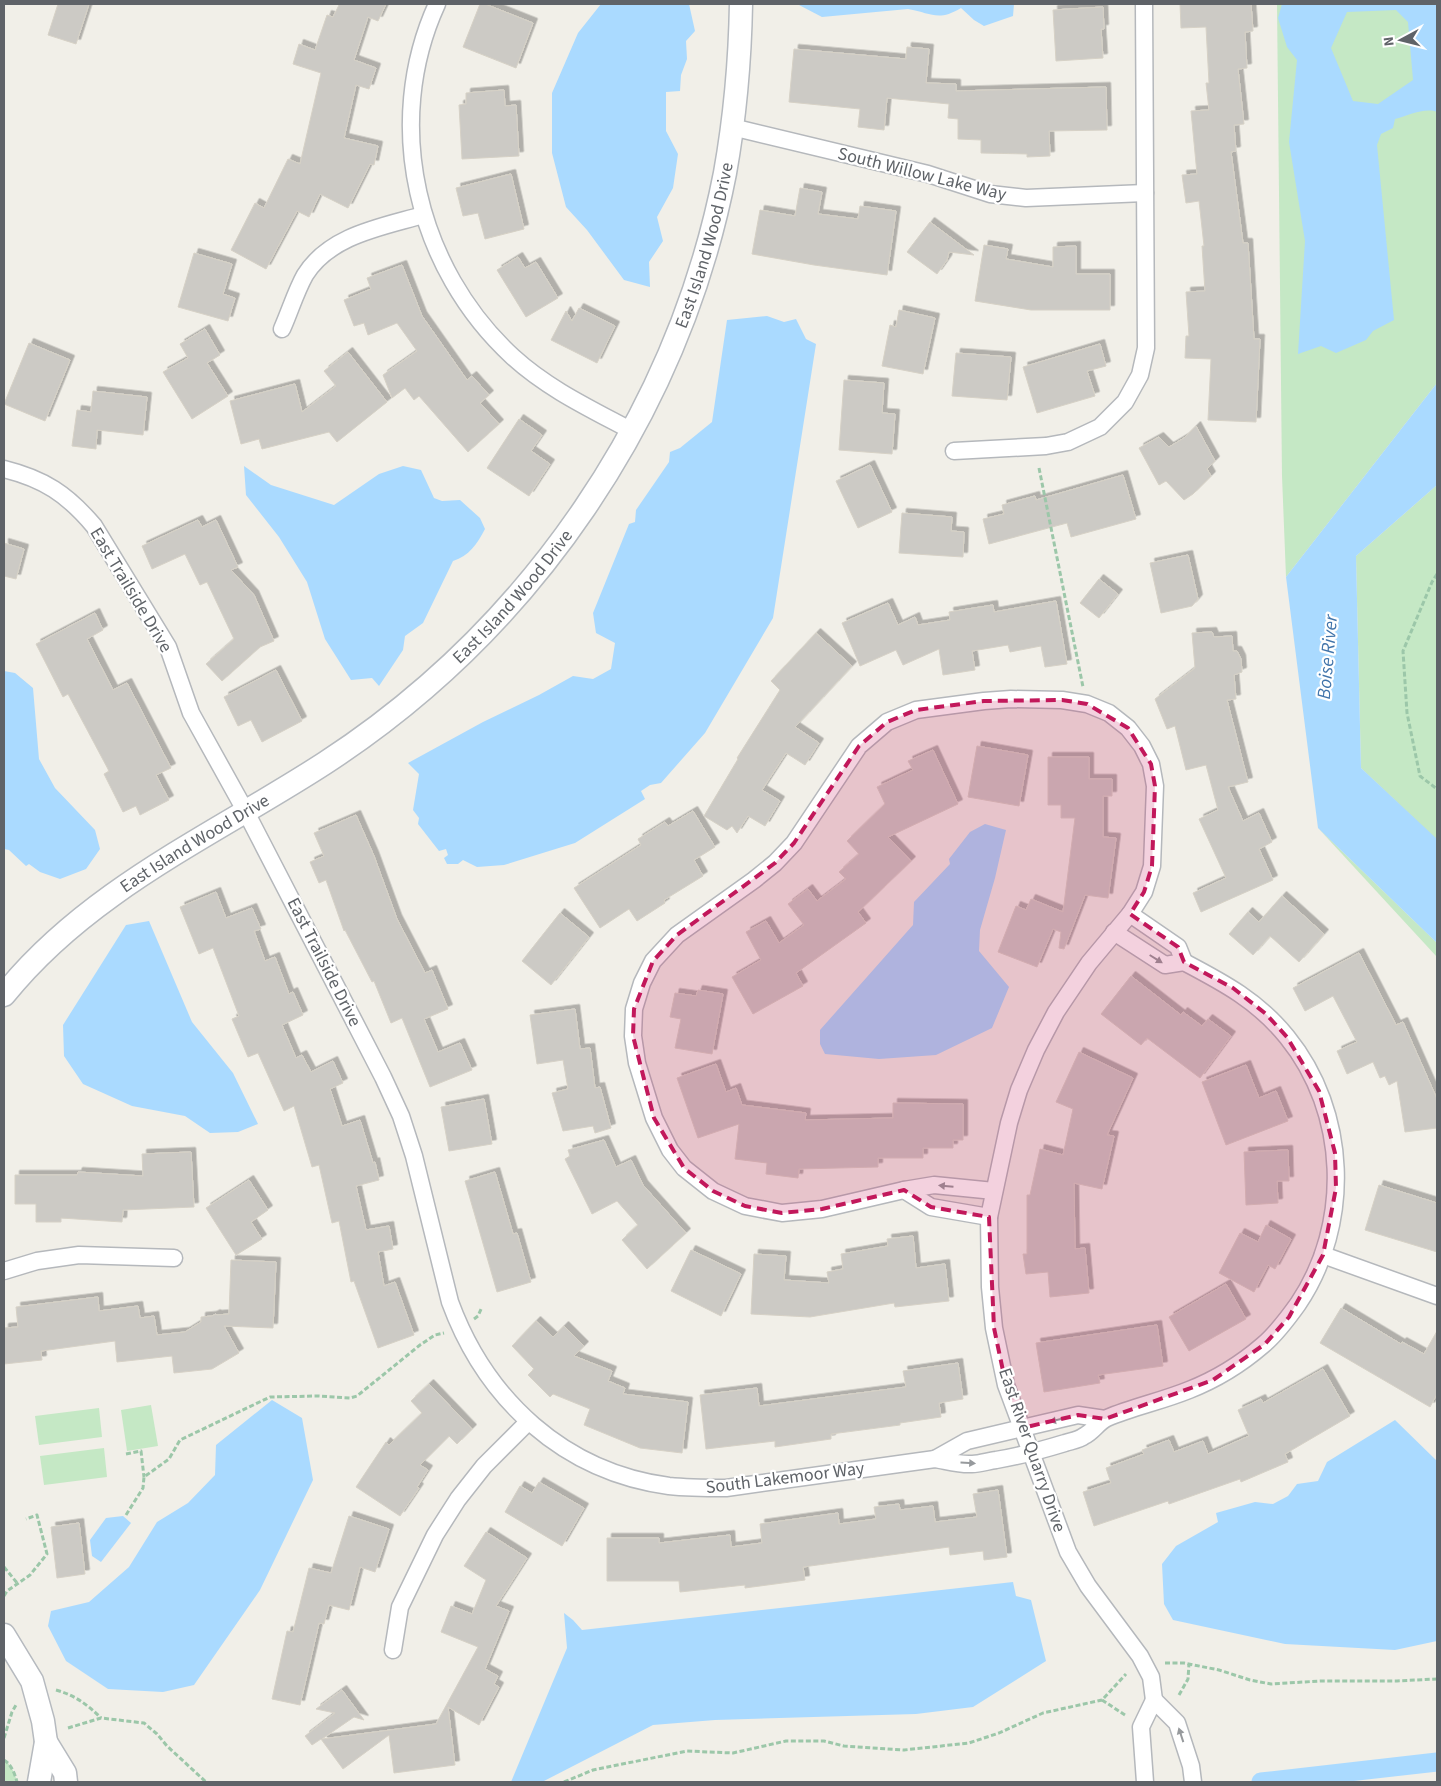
<svg xmlns="http://www.w3.org/2000/svg" width="1441" height="1786" viewBox="0 0 1441 1786" font-family="'Source Sans 3',sans-serif">
<defs>
<filter id="shadow"><feDropShadow dx="4.5" dy="-4.5" stdDeviation="0" flood-color="#0004"/></filter>
</defs>
<rect width="100%" height="100%" fill="#f1efe8"/>
<g fill="#c5e8c5">
<polygon points="1277,4 1437,4 1437,383 1286,577 1282,476"/>
<polygon points="1437,485 1437,840 1361,768 1356,556"/>
<polygon points="1318,828 1437,943 1437,957"/>
<polygon points="151,1405 158,1446 127,1451 121,1410"/>
<polygon points="99,1408 102,1437 39,1445 35,1416"/>
<polygon points="104,1448 107,1477 44,1485 40,1456"/>
<path d="M 4,1760 C 11,1764 15,1774 17,1782 L 4,1782 Z"/>
</g>
<g fill="#aadaff" fill-rule="evenodd">
<polygon points="601,4 689,4 695,31 686,41 687,59 681,75 680,91 666,92 666,131 678,154 673,188 657,217 663,241 649,262 650,287 624,280 587,230 566,207 552,153 552,93 578,33"/>
<path d="M 788,4 L 1014,4 L 1013,16 L 984,26 L 974,20 L 961,8 C 938,22 931,13 908,9 L 822,17 L 799,5 Z"/>
<path d="M 1282,4 L 1437,4 L 1437,112 C 1425,107 1407,116 1395,119 L 1393,128 L 1381,134 L 1377,145 L 1394,320 L 1373,331 L 1366,340 L 1336,353 L 1321,346 L 1298,354 L 1305,241 L 1289,142 L 1297,60 L 1287,47 L 1278,18 ZM 1396,10 L 1408,22 L 1413,80 L 1378,104 L 1353,101 L 1331,48 L 1347,12 Z"/>
<polygon points="767,316 784,322 796,319 806,339 816,344 773,618 705,733 661,783 650,785 641,791 645,799 575,843 504,865 477,867 463,860 458,864 447,864 444,858 448,855 446,849 439,851 418,824 419,818 413,810 419,774 408,763 483,722 539,695 573,676 593,679 611,669 615,643 596,633 593,613 629,524 635,522 636,510 669,462 670,452 680,448 712,422 727,320"/>
<polygon points="1437,383 1437,485 1356,556 1361,768 1437,839 1437,943 1318,828 1286,577"/>
<path d="M 244,466 L 271,485 L 334,505 L 379,474 L 403,466 L 421,470 L 434,498 L 442,501 L 460,500 L 480,518 L 485,529 C 477,544 469,556 453,561 L 423,623 L 405,636 L 403,650 L 379,686 L 372,678 L 351,680 L 325,639 L 307,582 L 279,537 L 246,495 Z"/>
<polygon points="4,671 15,673 33,688 39,759 55,788 95,830 100,849 86,869 60,879 40,872 29,864 26,866 9,850 4,849"/>
<polygon points="985,824 1006,830 995,878 980,930 979,951 1009,987 992,1028 936,1055 879,1059 825,1054 820,1044 820,1030 913,925 914,902 950,864 949,859 970,832"/>
<polygon points="149,921 192,1022 233,1073 258,1124 238,1132 210,1133 185,1116 132,1106 83,1084 64,1056 63,1025 126,925"/>
<polygon points="272,1400 302,1418 313,1480 260,1590 194,1685 163,1692 108,1689 66,1661 48,1626 51,1611 89,1602 129,1567 157,1522 188,1503 215,1475 216,1445"/>
<polygon points="1395,1420 1437,1461 1437,1641 1395,1650 1285,1644 1173,1620 1164,1604 1162,1564 1176,1546 1218,1522 1216,1513 1255,1502 1273,1504 1288,1496 1297,1484 1318,1481 1327,1462"/>
<polygon points="123,1516 131,1523 101,1562 92,1556 90,1540 106,1518"/>
<polygon points="1013,1582 1016,1596 1031,1600 1046,1661 973,1707 916,1714 715,1720 653,1725 542,1782 511,1782 567,1648 564,1613 573,1620 582,1630"/>
</g>
<g fill="none" stroke-linecap="round" stroke-linejoin="round">
<polyline stroke="#aadaff" stroke-width="19" points="1261,1782 1437,1762"/>
</g>
<g fill="#cccac5" stroke="#d6d1c6" filter="url(#shadow)">
<polygon points="58,4 89,4 76,44 48,35"/>
<polygon points="337,4 386,4 378,21 368,17 354,60 376,68 369,89 356,85 344,138 378,146 374,165 370,164 348,208 320,194 309,217 297,211 266,269 231,250 255,203 264,208 288,159 300,164 321,73 293,64 299,44 315,50 327,15 333,17 339,5"/>
<polygon points="480,4 485,4 533,23 516,68 463,47"/>
<polygon points="1180,4 1251,4 1253,31 1245,32 1247,68 1238,69 1244,124 1234,125 1236,151 1231,152 1243,243 1248,243 1254,339 1260,339 1256,422 1208,420 1211,359 1185,358 1186,336 1189,336 1186,292 1205,291 1202,246 1204,246 1199,201 1186,203 1182,175 1197,174 1191,111 1209,110 1206,83 1209,83 1206,27 1181,28"/>
<polygon points="1103,7 1104,29 1101,29 1103,58 1056,61 1053,10"/>
<polygon points="907,47 929,49 926,83 956,84 956,91 1106,87 1107,130 1049,131 1050,156 1027,157 1027,154 981,153 981,140 958,139 958,119 948,118 949,104 887,98 884,130 858,127 860,109 789,102 794,49 906,59"/>
<polygon points="504,90 505,106 516,105 519,156 462,159 459,105 466,104 466,93"/>
<polygon points="511,174 524,229 485,239 478,213 463,216 456,188"/>
<polygon points="800,188 822,192 818,214 858,219 860,206 896,211 887,275 814,265 752,254 760,210 795,216"/>
<polygon points="930,222 974,255 949,252 947,260 937,274 907,252"/>
<polygon points="984,245 1008,249 1006,259 1053,267 1053,247 1076,246 1076,274 1110,274 1110,310 1031,310 975,301"/>
<polygon points="194,253 232,264 223,294 235,298 228,321 178,307"/>
<polygon points="518,257 525,268 536,262 558,298 526,317 497,270"/>
<polygon points="402,265 422,316 467,380 472,376 489,395 480,403 499,424 468,452 419,396 414,400 405,388 392,398 383,375 417,351 397,323 368,335 364,323 354,326 344,300 371,289 367,278"/>
<polygon points="579,308 615,326 597,363 551,340 566,311 572,321"/>
<polygon points="899,310 935,318 923,374 882,366 890,325 896,327"/>
<polygon points="205,329 220,355 207,363 228,396 192,419 163,372 188,358 180,344"/>
<polygon points="29,343 70,360 45,421 4,404"/>
<polygon points="1100,344 1106,366 1087,371 1095,396 1037,413 1023,367"/>
<polygon points="348,352 387,402 337,442 329,432 262,449 259,439 241,444 230,401 295,384 302,412 336,386 324,371"/>
<polygon points="956,353 1011,357 1007,400 952,396"/>
<polygon points="844,380 884,383 882,413 895,414 892,454 839,450"/>
<polygon points="93,391 147,397 143,435 97,430 96,449 72,446 77,410 91,412"/>
<polygon points="519,419 542,435 531,451 550,464 529,496 487,468"/>
<polygon points="1196,426 1215,461 1207,469 1211,476 1193,494 1184,500 1166,481 1159,485 1139,448 1159,437 1169,447 1184,438"/>
<polygon points="870,465 892,512 858,528 836,481"/>
<polygon points="1123,475 1136,519 1071,537 1067,523 989,544 983,519 1004,514 1002,505 1035,496 1036,500"/>
<polygon points="902,513 952,517 951,531 964,532 963,557 899,553"/>
<polygon points="198,520 202,527 216,520 238,567 231,570 254,595 274,641 260,647 222,681 206,664 234,639 207,582 200,585 185,554 152,569 142,546"/>
<polygon points="4,543 24,549 16,579 4,576"/>
<polygon points="1188,555 1198,599 1192,606 1161,613 1150,563"/>
<polygon points="1099,579 1118,594 1099,618 1080,603"/>
<polygon points="1056,601 1067,664 1045,667 1041,646 1010,652 1008,645 972,651 975,670 943,675 939,649 903,665 896,650 860,666 842,623 888,603 898,625 915,617 918,625 950,620 949,612 993,605 994,612"/>
<polygon points="95,613 103,630 87,639 113,690 127,683 171,768 156,775 169,800 140,815 136,806 123,812 104,774 109,771 68,694 63,697 36,644"/>
<polygon points="1212,632 1214,637 1232,636 1233,651 1237,651 1241,659 1242,672 1234,675 1236,699 1227,700 1248,782 1228,787 1243,821 1259,813 1272,842 1259,849 1273,880 1201,912 1193,893 1226,878 1199,819 1218,810 1206,765 1186,770 1175,726 1167,729 1155,699 1195,668 1192,633"/>
<polygon points="816,633 852,666 795,727 819,743 805,765 786,753 762,790 780,801 765,826 748,816 737,833 732,826 727,830 704,816 738,759 737,758 780,690 771,681"/>
<polygon points="276,670 302,721 262,742 251,720 238,726 224,697"/>
<polygon points="977,746 1028,755 1019,806 968,797"/>
<polygon points="933,750 958,804 888,837 911,861 858,912 866,923 796,973 803,986 753,1014 732,977 761,960 746,932 766,921 779,943 804,925 788,904 808,889 817,901 846,879 839,872 859,854 847,841 885,804 877,787 913,770 908,761"/>
<polygon points="1048,757 1089,757 1089,779 1112,779 1112,796 1103,796 1103,837 1116,838 1108,898 1085,895 1064,949 1059,948 1061,932 1053,929 1037,967 998,952 1016,906 1026,910 1031,899 1063,912 1075,818 1061,818 1061,805 1048,805"/>
<polygon points="693,811 715,847 694,860 703,876 664,900 665,903 637,921 629,909 600,928 574,888 641,845 638,839 665,822 668,826"/>
<polygon points="356,815 374,856 397,919 425,973 432,970 448,1009 424,1019 438,1052 460,1043 472,1070 430,1087 402,1018 391,1023 374,981 372,982 345,930 344,931 326,880 319,883 310,862 324,856 314,833"/>
<polygon points="216,892 226,918 252,908 261,929 254,931 265,961 275,957 289,994 293,992 303,1015 282,1025 296,1058 302,1055 311,1072 333,1061 343,1083 330,1089 342,1126 360,1120 373,1163 375,1162 379,1180 356,1186 366,1230 389,1226 393,1249 378,1252 384,1286 395,1282 414,1335 378,1348 354,1281 351,1282 339,1221 332,1223 319,1165 312,1167 294,1106 284,1111 258,1053 248,1057 232,1019 239,1016 213,948 199,954 180,907"/>
<polygon points="1282,896 1324,934 1299,962 1270,936 1253,955 1229,934 1248,912 1259,922"/>
<polygon points="560,913 589,937 551,985 522,961"/>
<polygon points="1359,953 1396,1025 1403,1022 1437,1099 1437,1128 1405,1132 1397,1081 1389,1085 1385,1076 1380,1078 1373,1062 1347,1074 1337,1051 1357,1042 1333,996 1305,1011 1293,988"/>
<polygon points="1131,976 1181,1015 1183,1012 1202,1026 1208,1019 1231,1036 1200,1078 1147,1038 1141,1045 1101,1014"/>
<polygon points="698,990 723,994 712,1054 675,1048 681,1019 670,1017 675,993 696,996"/>
<polygon points="575,1009 580,1049 590,1048 595,1088 600,1087 611,1128 595,1133 593,1126 563,1131 552,1093 568,1089 563,1060 537,1064 530,1015"/>
<polygon points="1079,1052 1133,1078 1107,1135 1114,1136 1102,1189 1074,1183 1075,1249 1085,1248 1089,1293 1050,1297 1048,1272 1026,1274 1023,1254 1027,1254 1027,1195 1030,1195 1040,1149 1063,1155 1073,1109 1056,1102"/>
<polygon points="716,1064 726,1092 736,1088 742,1105 806,1113 805,1120 893,1118 893,1103 963,1104 963,1140 953,1140 953,1148 923,1148 923,1158 878,1158 878,1167 799,1169 798,1178 766,1174 767,1163 735,1159 739,1124 698,1138 677,1078"/>
<polygon points="1246,1065 1259,1098 1276,1091 1288,1121 1226,1145 1202,1082"/>
<polygon points="484,1099 492,1144 449,1151 441,1107"/>
<polygon points="604,1140 616,1167 631,1160 643,1185 686,1233 647,1269 622,1240 638,1225 617,1201 592,1214 565,1159 570,1156 568,1150"/>
<polygon points="1288,1150 1289,1181 1277,1181 1278,1203 1246,1205 1244,1152"/>
<polygon points="191,1152 194,1207 123,1210 122,1222 61,1218 61,1222 36,1222 36,1204 15,1204 15,1175 77,1175 78,1172 143,1176 142,1154"/>
<polygon points="495,1172 513,1234 517,1233 531,1282 497,1292 465,1181"/>
<polygon points="249,1180 268,1210 251,1222 262,1239 236,1255 206,1208"/>
<polygon points="1379,1185 1437,1203 1437,1252 1365,1230"/>
<polygon points="1266,1225 1291,1239 1275,1269 1268,1265 1254,1292 1219,1273 1240,1233 1258,1242"/>
<polygon points="913,1236 916,1268 945,1264 949,1301 895,1307 894,1303 810,1317 751,1314 754,1254 786,1256 784,1280 829,1283 827,1272 843,1269 841,1254 888,1246 887,1239"/>
<polygon points="691,1250 741,1274 721,1316 671,1291"/>
<polygon points="231,1260 276,1262 273,1328 224,1326 239,1353 212,1369 174,1373 172,1356 117,1362 115,1341 41,1351 42,1360 4,1364 4,1328 18,1327 16,1307 98,1297 99,1311 138,1306 140,1318 154,1316 157,1335 185,1332 201,1322 201,1317 212,1316 216,1314 217,1315 229,1314"/>
<polygon points="1226,1284 1246,1319 1189,1351 1169,1317"/>
<polygon points="1341,1308 1401,1344 1402,1342 1424,1354 1437,1331 1437,1394 1430,1407 1320,1343"/>
<polygon points="536,1321 553,1337 564,1326 584,1346 574,1356 612,1371 608,1381 625,1388 623,1394 688,1402 682,1453 640,1448 584,1425 590,1409 553,1394 550,1397 528,1375 534,1369 512,1346"/>
<polygon points="1157,1325 1163,1366 1098,1375 1100,1383 1044,1392 1036,1343"/>
<polygon points="958,1363 963,1399 939,1403 941,1417 900,1423 900,1425 831,1434 831,1439 775,1447 775,1441 706,1449 700,1395 757,1388 759,1406 906,1387 903,1371"/>
<polygon points="1323,1369 1350,1416 1285,1454 1288,1462 1241,1482 1240,1479 1169,1504 1168,1501 1094,1526 1083,1492 1111,1483 1106,1468 1144,1454 1142,1450 1169,1440 1174,1452 1203,1441 1208,1454 1249,1436 1238,1410 1261,1399 1263,1403"/>
<polygon points="429,1384 472,1429 457,1444 449,1436 420,1465 428,1470 417,1487 419,1488 400,1516 356,1487 386,1442 389,1445 422,1413 411,1401"/>
<polygon points="539,1482 584,1508 562,1546 505,1512 520,1486 532,1493"/>
<polygon points="998,1490 1007,1557 984,1560 983,1551 950,1555 949,1547 803,1567 805,1580 745,1588 745,1585 680,1592 679,1581 607,1581 607,1538 659,1538 659,1543 730,1535 731,1547 762,1543 760,1524 838,1513 839,1524 876,1519 874,1507 899,1504 900,1510 933,1506 935,1522 977,1517 973,1494"/>
<polygon points="349,1516 389,1529 375,1572 360,1567 349,1610 329,1605 324,1624 319,1623 300,1705 272,1699 287,1631 293,1632 309,1568 331,1573"/>
<polygon points="79,1523 85,1574 57,1578 51,1527"/>
<polygon points="486,1532 527,1558 496,1606 509,1611 485,1669 498,1676 494,1684 499,1687 479,1725 448,1707 455,1765 394,1773 389,1735 343,1769 321,1739 312,1745 305,1736 335,1713 316,1709 342,1690 364,1720 354,1717 322,1739 436,1724 478,1647 441,1632 451,1606 472,1614 486,1580 464,1566"/>
</g>
<g fill="none" stroke-linecap="round" stroke-linejoin="round">
<g stroke="#b5b8bc" stroke-width="19">
<g id="street">
<path d="M 437,4 C 382,124 417,269 513,357 C 548,389 591,409 632,431"/>
<polyline points="732,127 928,174 990,194 1026,198 1145,193"/>
<path d="M 282,329 C 290,311 296,291 305,275 C 330,235 382,227 423,215"/>
<polyline points="954,451 1046,446 1068,442 1100,427 1125,402 1140,375 1146,348 1144,4"/>
<path d="M 4,469 C 44,479 67,494 94,526 L 168,647 L 191,713 L 246,812 L 383,1077 L 401,1116 L 414,1156 L 450,1302 C 486,1400 564,1472 669,1486 C 688,1488 707,1488 726,1488 L 935,1459"/>
<polyline points="1114,932 1165,965 1184,962 1178,947 1130,914"/>
<polyline points="904,1190 822,1209 782,1213 745,1206 713,1191 684,1168 670,1150 654,1118 637,1063 633,1036 634,1009 642,983 653,961 677,935 754,880 775,863 794,843 859,746 887,722 916,710 984,701 1011,699 1062,700 1087,704 1109,713 1128,728 1142,746 1151,764 1155,786 1152,866 1144,892 1130,914 1089,963 1056,1012 1036,1050 1019,1090 1009,1123 989,1217 990,1287 994,1328 1006,1385 1068,1552 1088,1586 1140,1656 1151,1677 1154,1700"/>
<polyline points="989,1217 931,1207 904,1190 934,1185 994,1191"/>
<polyline points="1323,1255 1437,1296"/>
<polyline points="4,1271 37,1261 79,1255 174,1258"/>
<path d="M 1105,1419 L 1078,1415 L 967,1441 L 935,1459 C 947,1461 960,1465 972,1464 C 980,1464 988,1461 996,1460 C 1020,1456 1042,1450 1065,1443 C 1071,1441 1079,1440 1084,1436 C 1093,1432 1098,1422 1107,1418 C 1133,1407 1162,1401 1189,1390 C 1217,1379 1241,1364 1263,1345 C 1276,1334 1288,1318 1298,1304 C 1352,1224 1348,1112 1287,1037 C 1258,1001 1224,983 1184,962"/>
<polyline points="393,1650 400,1607 435,1535 458,1499 484,1466 528,1422"/>
<polyline points="1145,1782 1141,1727 1154,1700 1177,1723 1191,1766 1193,1782"/>
</g>
</g>
<g stroke="#b6babf" stroke-width="25">
<g id="secondary">
<path id="s1" d="M 4,995 C 88,890 214,835 325,763 C 531,629 678,414 725,173 C 735,117 740,60 741,4"/>
<polyline points="4,1635 32,1681 43,1721 46,1742 39,1782"/>
<polyline points="46,1742 65,1773 66,1782"/>
</g>
</g>
<g stroke="#9cc7a9" stroke-width="3" stroke-dasharray="5 2.5" stroke-linecap="butt">
<polyline points="1039,468 1083,687"/>
<polyline points="1437,574 1432,582 1403,651 1407,713 1420,776 1437,789"/>
<polyline points="474,1319 478,1316 482,1307"/>
<polyline points="126,1454 141,1451 144,1477"/>
<polyline points="126,1515 143,1488 144,1477 169,1459 180,1440 270,1397 318,1396 350,1398 357,1396 420,1345 435,1335 444,1333"/>
<polyline points="4,1567 18,1584"/>
<polyline points="4,1596 7,1591 30,1575 47,1554 37,1515 26,1519"/>
<polyline points="1165,1663 1184,1663 1219,1670 1250,1680 1271,1684 1320,1681 1397,1681 1437,1679"/>
<path d="M 56,1690 C 74,1695 87,1704 101,1718"/>
<polyline points="1179,1695 1188,1679 1189,1664"/>
<polyline points="1102,1700 1125,1715"/>
<polyline points="68,1728 101,1718 144,1723 157,1734 167,1746 206,1782"/>
<polyline points="4,1738 12,1712 16,1705"/>
<path d="M 4,1760 C 11,1764 15,1774 17,1782"/>
<polyline points="564,1782 593,1770 687,1751 733,1753 786,1741 824,1741 844,1746 904,1750 969,1743 999,1733 1043,1713 1102,1700 1126,1674"/>
</g>
<use href="#street" stroke="#fff" stroke-width="16"/>
<use href="#secondary" stroke="#fff" stroke-width="22"/>
</g>
<defs><path id="oneway-solid" d="M-6-.8H1V-3.2L6.5 0L1 3.2V.8H-6Z" transform="scale(1.25)"/></defs>
<g fill="#979a9d">
<use href="#oneway-solid" transform="translate(1156 959) rotate(32)"/>
<use href="#oneway-solid" transform="translate(946 1186) rotate(-175)"/>
<use href="#oneway-solid" transform="translate(1057 1420) rotate(167)"/>
<use href="#oneway-solid" transform="translate(968 1463) rotate(3)"/>
<use href="#oneway-solid" transform="translate(1181 1735) rotate(-108)"/>
</g>
<path fill="#c2185b" fill-opacity="0.2" stroke="#c2185b" stroke-width="4" stroke-dasharray="10 6" stroke-linejoin="round" d="M 1062,700 L 1087,704 L 1128,728 L 1151,764 L 1155,786 L 1152,866 L 1144,892 L 1130,914 L 1178,947 L 1184,962 L 1233,988 L 1266,1014 L 1287,1037 L 1319,1091 L 1335,1153 L 1336,1188 L 1323,1255 L 1289,1317 L 1265,1344 L 1213,1380 L 1105,1419 L 1078,1415 L 1022,1428 L 1006,1385 L 994,1328 L 989,1217 L 931,1207 L 904,1190 L 822,1209 L 782,1213 L 745,1206 L 713,1191 L 684,1168 L 654,1118 L 633,1036 L 634,1009 L 653,961 L 677,935 L 775,863 L 794,843 L 859,746 L 887,722 L 916,710 L 984,701 Z"/>
<g text-anchor="middle" dominant-baseline="central" stroke-width="4.5" stroke-linejoin="round" paint-order="stroke">
<g font-size="18" fill="#5f6368" stroke="#fff">
<text transform="translate(922 174) rotate(14)">South Willow Lake Way</text>
<text stroke="none"><textPath href="#s1" startOffset="1055">East Island Wood Drive</textPath></text>
<text transform="translate(131 590) rotate(59)">East Trailside Drive</text>
<text stroke="none"><textPath href="#s1" startOffset="650">East Island Wood Drive</textPath></text>
<text stroke="none"><textPath href="#s1" startOffset="245">East Island Wood Drive</textPath></text>
<text transform="translate(324 962) rotate(63)">East Trailside Drive</text>
<text transform="translate(1032 1450) rotate(71)">East River Quarry Drive</text>
<text transform="translate(785 1478) rotate(-7)">South Lakemoor Way</text>
</g>
<g font-size="19" font-style="italic" fill="#4174aa" stroke="#fff">
<text transform="translate(1328 657) rotate(-85)">Boise River</text>
</g>
</g>
<rect width="1441" height="1786" fill="none" stroke="#5f6368" stroke-width="10"/>
<g transform="translate(1401 40) rotate(263)" stroke="#ffffff" stroke-width="4" paint-order="stroke">
<path d="M0-4L9 19L0 12L-9 19Z" fill="#5f6368"/>
<text y="-8" font-size="14" font-weight="bold" text-anchor="middle" fill="#5f6368">N</text>
</g>
</svg>
